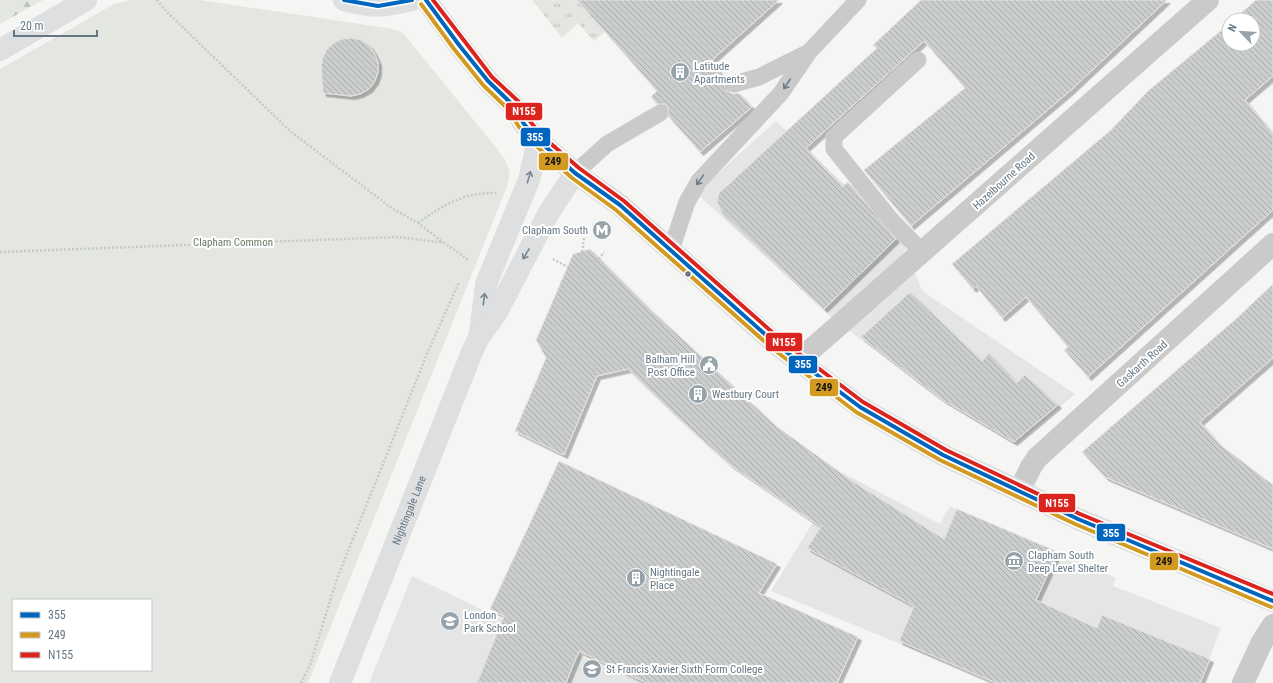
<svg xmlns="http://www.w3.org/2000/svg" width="1273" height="683" viewBox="0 0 1273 683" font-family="'Roboto Condensed',sans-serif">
<defs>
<pattern id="grass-tufts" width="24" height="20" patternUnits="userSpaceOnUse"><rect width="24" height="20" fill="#e4e7e1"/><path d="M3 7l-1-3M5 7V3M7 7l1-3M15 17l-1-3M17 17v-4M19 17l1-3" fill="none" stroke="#bcc0bc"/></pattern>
<pattern id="forest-firs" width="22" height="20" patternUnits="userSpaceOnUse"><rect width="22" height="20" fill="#e4e7e1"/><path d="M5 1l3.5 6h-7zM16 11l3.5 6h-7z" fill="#bcc0bc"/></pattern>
<pattern id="building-back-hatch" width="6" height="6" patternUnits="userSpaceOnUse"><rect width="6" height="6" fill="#cccece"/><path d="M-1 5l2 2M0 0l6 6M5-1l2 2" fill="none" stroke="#a9acad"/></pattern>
<filter id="shadow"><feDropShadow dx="3.5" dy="3.5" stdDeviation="0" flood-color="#0004"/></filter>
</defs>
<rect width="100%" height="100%" fill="#f5f5f4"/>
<g fill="#e4e5e5">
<polygon points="776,121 901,237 921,288 925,293 1075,394 1015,445 936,397 830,316 696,193"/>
<polygon points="843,473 940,524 950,506 1116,578 1113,586 1221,628 1200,683 996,683 771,591"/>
<polygon points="412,576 578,655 643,683 369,683"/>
</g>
<polygon fill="url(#grass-tufts)" points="532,0 577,0 605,32 594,41 578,23 562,38"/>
<polygon fill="url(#forest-firs)" points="0,0 43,0 0,24"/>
<g fill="#e4e7e1" fill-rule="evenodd">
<polygon points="0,0 25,0 0,14"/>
<path d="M 130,0 L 200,0 L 393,29 L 403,33 L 498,150 C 509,166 513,171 506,189 L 308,683 L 0,683 L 0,69 L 114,4 ZM 13,600 L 151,600 L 151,670 L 13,670 Z"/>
</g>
<g fill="url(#building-back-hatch)" stroke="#e4e4e4" filter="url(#shadow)">
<polygon points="577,0 779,0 711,61 726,78 724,86 727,91 732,94 739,93 752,107 700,152 669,117 668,108 665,104 657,104 651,97 657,91"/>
<polygon points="921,0 1167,0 1070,91 911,226 864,170 965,88 924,41 806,148 842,187 848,182 896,239 824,309 722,213 717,201 719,193 877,48 873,45"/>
<polygon points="1256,0 1273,0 1273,76 1245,100 1273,134 1273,210 1088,377 1064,350 1068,347 1026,297 1002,318 976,286 973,289 952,264 1111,130 1148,91 1229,24 1229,44 1253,44 1253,20 1233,20"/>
<polygon points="352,38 361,40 369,45 374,53 378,62 378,72 375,81 369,89 360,94 351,96 323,93 321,66 323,57 327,49 334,43 342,39"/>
<polygon points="590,249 650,309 776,426 852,481 944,539 957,509 1058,552 1036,600 1097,628 1102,615 1210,659 1200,683 996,683 899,641 914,606 807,548 821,527 729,464 672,412 628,369 597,376 564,455 515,431 546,358 536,340 573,254"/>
<polygon points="1273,284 1273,358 1200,422 1218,443 1273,485 1273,549 1105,477 1082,452 1237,318"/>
<polygon points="910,292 982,361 989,353 1017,383 1025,375 1058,405 1014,442 943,400 861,337"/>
<polygon points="559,461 777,564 759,593 858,637 837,683 647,683 579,651 566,683 477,683 504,616 490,609"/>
</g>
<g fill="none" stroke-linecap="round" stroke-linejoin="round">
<g stroke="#c6c8c9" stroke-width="2.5" stroke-dasharray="2 2" stroke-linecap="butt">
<polyline points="157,0 167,12 291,132 393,209 418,223 444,243"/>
<path d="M 418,223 C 443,205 465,192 496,193"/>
<polyline points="0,252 397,237 445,243 468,260"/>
<polyline points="582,252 584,238"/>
<polyline points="553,259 568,267"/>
<polyline points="599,259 604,252"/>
<polyline points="301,683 310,665 338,576 427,354 459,282"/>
</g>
<g stroke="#cacacb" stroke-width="17">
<polyline points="918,60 834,137 834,149 892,221 923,253"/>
<polyline points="734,84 759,77 807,53"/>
<polyline points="575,173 607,144 660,113"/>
<polyline points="671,250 687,202 699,181 781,93 809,52 858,0"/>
</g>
<g stroke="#cacacb" stroke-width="22">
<polyline points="797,360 813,348 1208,0"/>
<polyline points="1019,491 1031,467 1037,458 1273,244"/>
<polyline points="1243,683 1262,642 1273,625"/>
</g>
<g stroke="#dedfe0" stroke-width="22">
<polyline points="480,334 486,284 529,180 538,140"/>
<path id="s1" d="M 340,683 L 472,352 L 479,337 L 497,312 L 548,214 L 575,173"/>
</g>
<g stroke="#dedfe0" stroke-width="22">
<path d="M 344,0 C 374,8 383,7 412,0"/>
<polyline points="426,0 459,45 488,81 513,105 524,124 538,140 575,173 620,205 777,345 860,407 943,455 1019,491 1078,519 1273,601"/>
<polyline points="0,50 86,0"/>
</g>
<g stroke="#fff" stroke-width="7">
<g id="bus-1">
<polyline points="344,0 378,6 412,0"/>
<polyline points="426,0 459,45 488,81 513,105 524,124 538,140 575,173 620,205 777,345 860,407 943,455 1078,519 1273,601"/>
</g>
</g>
<g stroke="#fff" stroke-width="7">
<polyline id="bus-2" points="421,4 454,49 483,85 508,109 519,127 534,144 572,178 616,210 773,349 856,412 940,460 1075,524 1271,607"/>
</g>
<g stroke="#fff" stroke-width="7">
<polyline id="bus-3" points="433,0 492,77 518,101 529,120 542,136 579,168 624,201 781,340 863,402 946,450 1080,514 1273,594"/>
</g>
<use href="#bus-1" stroke="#0065bd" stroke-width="4"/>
<use href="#bus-2" stroke="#d29a21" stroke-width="4"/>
<use href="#bus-3" stroke="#dc241f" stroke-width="4"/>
</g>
<defs><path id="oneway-shaft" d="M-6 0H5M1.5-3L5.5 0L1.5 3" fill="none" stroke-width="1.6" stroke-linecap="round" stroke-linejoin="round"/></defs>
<g stroke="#6a7b88">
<use href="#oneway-shaft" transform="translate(787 84) rotate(124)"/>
<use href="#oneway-shaft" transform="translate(700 180) rotate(125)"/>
</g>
<g stroke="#778792">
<use href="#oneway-shaft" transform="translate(529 177) rotate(-74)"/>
<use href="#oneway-shaft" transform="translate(526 254) rotate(121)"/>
<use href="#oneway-shaft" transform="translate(484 299) rotate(-83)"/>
</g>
<defs>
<g id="building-disc" transform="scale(1)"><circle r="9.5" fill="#97a3ab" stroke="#fff"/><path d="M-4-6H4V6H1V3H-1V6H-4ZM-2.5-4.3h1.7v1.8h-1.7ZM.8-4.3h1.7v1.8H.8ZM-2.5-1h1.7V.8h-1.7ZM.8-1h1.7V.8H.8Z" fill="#fff"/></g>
<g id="metro-disc" transform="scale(1)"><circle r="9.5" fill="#97a3ab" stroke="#fff"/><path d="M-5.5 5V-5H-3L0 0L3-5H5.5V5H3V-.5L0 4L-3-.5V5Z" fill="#fff"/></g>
<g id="civic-disc" transform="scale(1)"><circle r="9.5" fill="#97a3ab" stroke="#fff"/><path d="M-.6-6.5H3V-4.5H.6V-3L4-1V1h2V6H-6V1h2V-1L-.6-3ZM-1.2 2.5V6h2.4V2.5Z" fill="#fff"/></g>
<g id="museum-disc" transform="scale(1)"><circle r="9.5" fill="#97a3ab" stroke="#fff"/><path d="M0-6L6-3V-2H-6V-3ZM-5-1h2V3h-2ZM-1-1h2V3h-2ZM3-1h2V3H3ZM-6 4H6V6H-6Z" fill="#fff"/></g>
<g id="school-disc" transform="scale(1)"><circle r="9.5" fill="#97a3ab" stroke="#fff"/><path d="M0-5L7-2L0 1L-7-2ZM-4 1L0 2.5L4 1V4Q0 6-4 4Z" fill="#fff"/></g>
<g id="university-disc" transform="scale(1)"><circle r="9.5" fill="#97a3ab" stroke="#fff"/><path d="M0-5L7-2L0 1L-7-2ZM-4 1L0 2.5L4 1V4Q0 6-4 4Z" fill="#fff"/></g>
</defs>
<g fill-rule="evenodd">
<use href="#building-disc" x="680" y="72"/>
<use href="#metro-disc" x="602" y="230"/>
<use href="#civic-disc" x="709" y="365"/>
<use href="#building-disc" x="698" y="394"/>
<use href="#museum-disc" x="1014" y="561"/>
<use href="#building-disc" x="636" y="578"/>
<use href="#school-disc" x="450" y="621"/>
<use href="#university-disc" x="592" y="669"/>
</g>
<circle fill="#657784" stroke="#fff" stroke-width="1.5" cx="688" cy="274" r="3.5"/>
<g text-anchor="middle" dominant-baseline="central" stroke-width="4" stroke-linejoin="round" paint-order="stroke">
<g font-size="11" fill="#657784" stroke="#fff" text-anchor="start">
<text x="694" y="66">Latitude<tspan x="694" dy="13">Apartments</tspan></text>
<text x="588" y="230" text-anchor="end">Clapham South</text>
<text x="695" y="359" text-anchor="end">Balham Hill<tspan x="695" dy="13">Post Office</tspan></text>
<text x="712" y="394">Westbury Court</text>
<text x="1028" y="555">Clapham South<tspan x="1028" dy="13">Deep Level Shelter</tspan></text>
<text x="650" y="572">Nightingale<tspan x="650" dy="13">Place</tspan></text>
<text x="464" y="615">London<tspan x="464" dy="13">Park School</tspan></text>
<text x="606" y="669">St Francis Xavier Sixth Form College</text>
</g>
<g font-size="11" fill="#657784" stroke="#fff">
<text transform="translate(1004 181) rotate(-42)">Hazelbourne Road</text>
<text transform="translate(1142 364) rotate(-42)">Gaskarth Road</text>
<text stroke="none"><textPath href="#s1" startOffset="186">Nightingale Lane</textPath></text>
</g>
<g font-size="11" fill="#697b64" stroke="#fff">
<text x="233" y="242">Clapham Common</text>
</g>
</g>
<g stroke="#fff" stroke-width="1.5">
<rect x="505" y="102" width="38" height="19" rx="4" fill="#dc241f"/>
<rect x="520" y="127" width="31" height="20" rx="4" fill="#0065bd"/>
<rect x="538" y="152" width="31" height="19" rx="4" fill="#d29a21"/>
<rect x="765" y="332" width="38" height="20" rx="4" fill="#dc241f"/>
<rect x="788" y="355" width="30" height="19" rx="4" fill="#0065bd"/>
<rect x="809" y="378" width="30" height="19" rx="4" fill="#d29a21"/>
<rect x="1038" y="493" width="38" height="20" rx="4" fill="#dc241f"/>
<rect x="1096" y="523" width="30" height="19" rx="4" fill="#0065bd"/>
<rect x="1149" y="552" width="30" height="19" rx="4" fill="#d29a21"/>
</g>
<g font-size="11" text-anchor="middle" font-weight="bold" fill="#fff">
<text x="524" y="115">N155</text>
<text x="535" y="141">355</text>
<text x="784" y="346">N155</text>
<text x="803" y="368">355</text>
<text x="1057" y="507">N155</text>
<text x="1111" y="537">355</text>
</g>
<g font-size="11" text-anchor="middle" font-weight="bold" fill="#111">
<text x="553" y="165">249</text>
<text x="824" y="391">249</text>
<text x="1164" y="565">249</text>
</g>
<rect x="12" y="599" width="140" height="72" fill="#ffffff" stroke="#c1c9ce"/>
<rect x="20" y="612" width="20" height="6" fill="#0065bd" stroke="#c1c9ce"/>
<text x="48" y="619" font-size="12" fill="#657784">355</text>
<rect x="20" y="632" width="20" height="6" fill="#d29a21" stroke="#c1c9ce"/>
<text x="48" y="639" font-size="12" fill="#657784">249</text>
<rect x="20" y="652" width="20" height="6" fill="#dc241f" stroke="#c1c9ce"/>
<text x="48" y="659" font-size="12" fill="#657784">N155</text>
<g transform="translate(1241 32) rotate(295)"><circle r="19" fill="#ffffff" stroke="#c1c9ce"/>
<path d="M0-3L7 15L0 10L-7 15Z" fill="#97a3ab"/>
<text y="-6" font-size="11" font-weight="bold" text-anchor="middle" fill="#657784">N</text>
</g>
<path d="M14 30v6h83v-6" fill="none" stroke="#657784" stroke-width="2"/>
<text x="20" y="30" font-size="12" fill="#657784" stroke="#ffffff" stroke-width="3" paint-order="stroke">20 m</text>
</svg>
